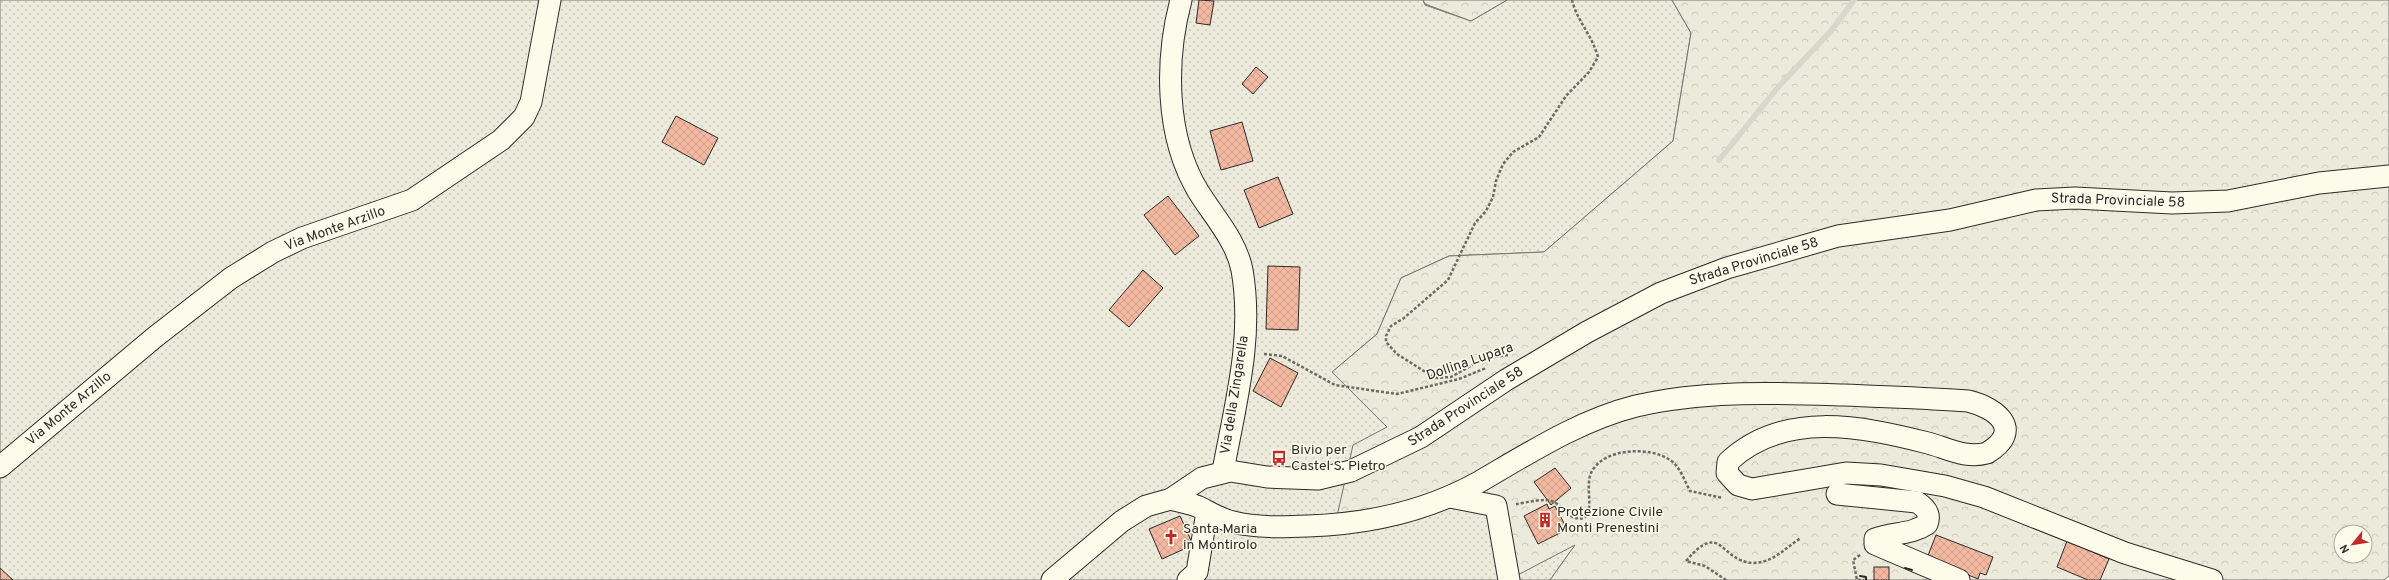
<svg xmlns="http://www.w3.org/2000/svg" width="2389" height="580" viewBox="0 0 2389 580" font-family="Overpass,sans-serif">
<defs>
<pattern id="grass-dots" width="8" height="8" patternUnits="userSpaceOnUse"><rect width="8" height="8" fill="#ecebdb"/><path d="M2 2h.1M6 6h.1" fill="none" stroke="#cbcabc" stroke-width="1.8" stroke-linecap="round"/></pattern>
<pattern id="forest-crowns" width="20" height="18" patternUnits="userSpaceOnUse"><rect width="20" height="18" fill="#ecebdb"/><path d="M2 6a3 3 0 1 1 6 0M12 15a3 3 0 1 1 6 0" fill="none" stroke="#cbcabc"/></pattern>
<pattern id="building-cross-hatch" width="8" height="8" patternUnits="userSpaceOnUse"><rect width="8" height="8" fill="#f2b8a0"/><path d="M0 0l8 8M0 8l8-8" fill="none" stroke="#d09e8a"/></pattern>
</defs>
<rect width="100%" height="100%" fill="#fdfbea"/>
<polygon fill="url(#grass-dots)" stroke="#74746e" points="0,0 1423,0 1425,5 1471,21 1507,0 1672,0 1691,33 1673,141 1544,252 1449,256 1401,278 1377,334 1332,372 1387,427 1450,497 1576,544 1550,580 0,580"/>
<g fill="url(#forest-crowns)" stroke="#74746e" fill-rule="evenodd">
<polygon points="1423,0 1507,0 1471,21 1425,4"/>
<path d="M 1672,0 L 2389,0 L 2389,576 L 2384,580 L 1550,580 L 1575,545 L 1510,579 L 1495,506 L 1474,502 L 1335,525 L 1353,445 L 1387,427 L 1332,372 L 1377,334 L 1401,278 L 1449,256 L 1544,252 L 1673,141 L 1691,33 ZM 2341,532 L 2365,532 L 2365,556 L 2341,556 Z"/>
</g>
<g fill="none" stroke-linecap="round" stroke-linejoin="round">
<polyline stroke="#d8d7c9" stroke-width="5.5" points="1719,160 1779,86 1831,31 1854,0"/>
</g>
<g fill="url(#building-cross-hatch)" stroke="#2b2b2b">
<polygon points="1199,0 1214,1 1210,25 1196,23"/>
<polygon points="1256,67 1268,77 1253,94 1242,84"/>
<polygon points="676,116 718,138 704,165 662,142"/>
<polygon points="1242,122 1253,161 1221,170 1210,131"/>
<polygon points="1278,177 1293,214 1259,228 1244,190"/>
<polygon points="1168,196 1199,236 1175,255 1144,215"/>
<polygon points="1268,266 1300,267 1298,330 1266,329"/>
<polygon points="1143,270 1163,288 1129,327 1109,310"/>
<polygon points="1270,358 1298,373 1281,407 1253,391"/>
<polygon points="1555,468 1571,488 1551,505 1534,482"/>
<polygon points="1547,504 1549,509 1555,506 1565,525 1560,528 1562,532 1538,544 1524,516"/>
<polygon points="1180,516 1193,545 1162,559 1149,529"/>
<polygon points="1936,535 1993,557 1986,575 1980,573 1978,579 1927,558"/>
<polygon points="2067,541 2109,559 2100,580 2088,580 2057,567"/>
<rect x="1874" y="567" width="15" height="13"/>
<polygon points="0,568 13,580 0,580"/>
</g>
<g fill="none" stroke-linecap="round" stroke-linejoin="round">
<g stroke="#2b2b2b" stroke-width="23">
<g id="minor">
<path d="M 1181,0 C 1165,60 1165,136 1198,191 C 1214,217 1236,240 1242,270 C 1254,338 1235,405 1223,471"/>
<polyline points="0,467 155,337 231,278 273,252 302,238 412,200 501,140 524,117 531,102 550,0"/>
<path d="M 1837,494 L 1917,502 C 1926,508 1931,514 1927,524 C 1911,535 1893,532 1875,539 L 1875,544 L 1959,580"/>
<polyline points="1450,497 1496,506 1509,580"/>
<path d="M 1171,499 C 1180,502 1191,503 1199,507 C 1211,513 1220,519 1233,522 C 1257,528 1283,527 1308,526 C 1369,524 1425,512 1479,482 C 1529,453 1580,420 1636,406 C 1704,390 1775,393 1844,395 C 1885,397 1927,398 1968,401 C 1998,408 2024,431 1987,453 C 1966,459 1947,448 1928,443 C 1861,426 1783,410 1728,462 L 1727,473 L 1738,485 L 1752,489 L 1846,473 L 1881,475 L 1945,486 L 1984,497 L 2125,553 L 2212,580"/>
<polyline points="1052,580 1122,521 1146,506 1171,499 1202,478 1230,471 1267,477 1318,479 1351,471 1421,437 1506,380 1587,332 1661,293 1727,268 1838,236 1950,220 2036,200 2075,198 2172,203 2228,201 2319,183 2389,176"/>
<polyline points="1188,580 1197,572 1207,512"/>
</g>
</g>
<g stroke="#6a6964" stroke-width="2.5" stroke-dasharray="3 2" stroke-linecap="butt">
<polyline points="1264,354 1282,356 1335,385 1397,394 1459,379 1486,368"/>
<path d="M 1508,355 L 1483,359 L 1451,377 L 1435,378 L 1397,354 L 1386,342 L 1386,336 L 1391,326 L 1404,318 L 1448,280 L 1475,223 L 1486,211 L 1493,197 L 1496,181 L 1503,164 L 1513,152 L 1539,137 L 1566,96 L 1589,72 L 1598,57 C 1592,35 1577,21 1572,0"/>
<path d="M 1516,504 C 1526,503 1545,497 1554,502 C 1565,508 1569,521 1584,518 C 1595,511 1584,484 1592,471 C 1605,448 1650,446 1670,460 C 1680,466 1685,482 1690,491 L 1723,498"/>
<polyline points="1860,555 1853,560 1857,580 1864,580"/>
<path d="M 1726,580 L 1705,566 L 1686,561 C 1722,519 1719,561 1753,563 C 1773,563 1785,548 1801,538"/>
</g>
<use href="#minor" stroke="#fdfbea" stroke-width="21"/>
<g stroke="#2b2b2b" stroke-width="2">
<polyline points="1905,568 1912,570"/>
<polyline points="1860,576 1866,577 1866,580"/>
</g>
</g>
<defs>
<g id="bus-bare" transform="scale(1.2)"><path d="M-5-6H5V4H4V6H2V4H-2V6H-4V4H-5ZM-3.5-4V0h7V-4ZM-3.5 1.2v1.5H-2V1.2ZM2 1.2v1.5H3.5V1.2Z" fill="#c62828" stroke="#fdfbea" stroke-width="2.5" paint-order="stroke"/></g>
<g id="building-bare" transform="scale(1.2)"><path d="M-4-6H4V6H1V3H-1V6H-4ZM-2.5-4.3h1.7v1.8h-1.7ZM.8-4.3h1.7v1.8H.8ZM-2.5-1h1.7V.8h-1.7ZM.8-1h1.7V.8H.8Z" fill="#c62828" stroke="#fdfbea" stroke-width="2.5" paint-order="stroke"/></g>
<g id="church-bare" transform="scale(1.2)"><path d="M-1.2-6h2.4v3.5h3.3v2.4h-3.3V6h-2.4V-.1h-3.3v-2.4h3.3Z" fill="#c62828" stroke="#fdfbea" stroke-width="2.5" paint-order="stroke"/></g>
</defs>
<g fill-rule="evenodd">
<use href="#bus-bare" x="1279" y="458"/>
<use href="#building-bare" x="1545" y="520"/>
<use href="#church-bare" x="1171" y="537"/>
</g>
<g text-anchor="middle" dominant-baseline="central" stroke-width="3" stroke-linejoin="round" paint-order="stroke">
<g font-size="14" fill="#2b2b2b" stroke="#fdfbea">
<text transform="translate(2118 201) rotate(2)">Strada Provinciale 58</text>
<text transform="translate(335 229) rotate(-20)">Via Monte Arzillo</text>
<text transform="translate(1754 262) rotate(-17)">Strada Provinciale 58</text>
<text transform="translate(1470 362) rotate(-19)">Dollina Lupara</text>
<text transform="translate(1235 395) rotate(-81)">Via della Zingarella</text>
<text transform="translate(1466 407) rotate(-33)">Strada Provinciale 58</text>
<text transform="translate(69 409) rotate(-40)">Via Monte Arzillo</text>
</g>
<g font-size="14" fill="#2b2b2b" stroke="#fdfbea" text-anchor="start">
<text x="1291" y="450">Bivio per<tspan x="1291" dy="16">Castel S. Pietro</tspan></text>
<text x="1557" y="512">Protezione Civile<tspan x="1557" dy="16">Monti Prenestini</tspan></text>
<text x="1183" y="529">Santa Maria<tspan x="1183" dy="16">in Montirolo</tspan></text>
</g>
</g>
<g transform="translate(2353 544) rotate(240)"><circle r="19" fill="#fdfbea" stroke="#a9a89e"/>
<path d="M0-3L7 15L0 10L-7 15Z" fill="#c62828"/>
<text y="-6" font-size="11" font-weight="bold" text-anchor="middle" fill="#2b2b2b">N</text>
</g>
</svg>
